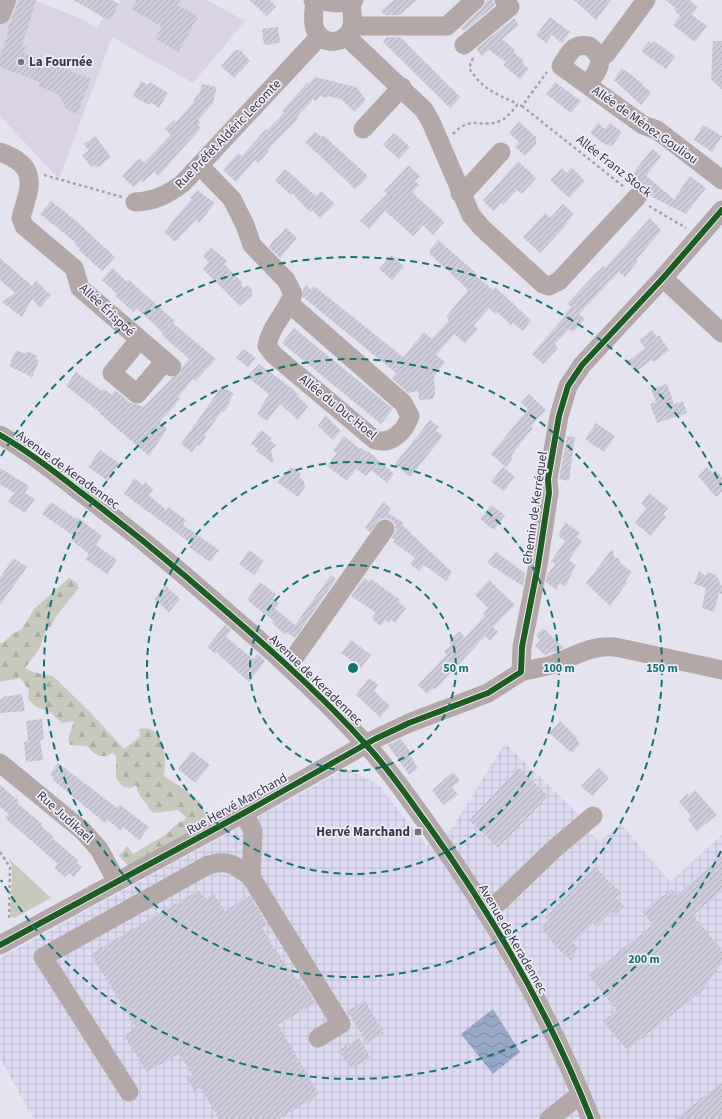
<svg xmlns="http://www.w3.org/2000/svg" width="722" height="1119" viewBox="0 0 722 1119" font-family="'Source Sans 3',sans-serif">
<defs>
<pattern id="industrial-grid" width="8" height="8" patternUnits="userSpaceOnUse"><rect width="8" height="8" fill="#dddaf1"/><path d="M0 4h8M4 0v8" fill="none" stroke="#bebcd0"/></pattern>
<pattern id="forest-firs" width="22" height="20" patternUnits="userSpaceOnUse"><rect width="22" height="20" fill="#c8c9bd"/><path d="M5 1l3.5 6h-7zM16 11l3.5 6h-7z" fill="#adada4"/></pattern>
<pattern id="water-waves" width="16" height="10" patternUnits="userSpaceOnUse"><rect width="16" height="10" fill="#97a8c5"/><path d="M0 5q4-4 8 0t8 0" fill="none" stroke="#7c8aa2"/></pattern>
<pattern id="building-hatch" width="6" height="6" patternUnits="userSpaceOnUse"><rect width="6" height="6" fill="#cdcbd9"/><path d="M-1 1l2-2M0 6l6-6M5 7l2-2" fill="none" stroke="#b1afbb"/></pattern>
</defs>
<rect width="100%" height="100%" fill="#e5e3f0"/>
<polygon fill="#d9d3e5" points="0,0 34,0 79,18 97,28 104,17 110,21 121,0 207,0 245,21 193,83 112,37 59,179 0,116"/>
<polygon fill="url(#industrial-grid)" points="505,743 579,815 589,809 587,829 599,842 621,824 670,882 722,835 722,1119 34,1119 0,1058 0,958 346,769 378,784 426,846 451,830"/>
<polygon fill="#c8c9bd" points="8,858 51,898 14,918 10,916 12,874 12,866"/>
<path fill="url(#forest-firs)" d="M 69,578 L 76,582 L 79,588 L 56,616 L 51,626 L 46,629 L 40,648 L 25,668 L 33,672 L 53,676 L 88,710 L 124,749 L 140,737 L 139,729 C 164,723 167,758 164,776 C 174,783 199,797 203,807 C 205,812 205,817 207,822 L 200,831 L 128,866 L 119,856 L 127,846 L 133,854 L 165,835 L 179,822 L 184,821 L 186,817 L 178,810 L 153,813 L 140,796 L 136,785 L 131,788 L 123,787 L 116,778 L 116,757 L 113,753 C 102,759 95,756 87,746 L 70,745 L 68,739 L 74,721 L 62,723 L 51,713 L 35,706 L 28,699 L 29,690 L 20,678 L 0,682 L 0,643 L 3,643 L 12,634 L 22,629 L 34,609 Z"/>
<polygon fill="url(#water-waves)" points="493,1009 520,1052 493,1074 461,1034"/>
<g fill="url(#building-hatch)">
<polygon points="19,0 36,0 22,46 27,48 24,53 91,79 77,114 66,109 58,94 38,86 40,82 0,67 0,57 8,35 6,34"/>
<polygon points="73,0 112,0 119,4 110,21"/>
<polygon points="137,0 180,0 177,5 198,17 178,52 155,39 162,27 131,9"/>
<polygon points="249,0 269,0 276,6 267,16"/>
<polygon points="394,0 417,0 399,15 385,15 381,11"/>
<polygon points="487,0 493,0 495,5 464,31 461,28 482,8"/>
<polygon points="574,0 611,0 596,20"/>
<polygon points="665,0 689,0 698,7 692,15 707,26 695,42 673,25 680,16 674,10 676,8"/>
<polygon points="550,17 570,32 562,43 552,35 546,43 536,35"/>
<polygon points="514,18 519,25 502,39 515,50 513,52 523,60 523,64 529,69 520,79 503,65 506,62 489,50 482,56 476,49"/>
<polygon points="278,27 280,43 264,45 262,29"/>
<polygon points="387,37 400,37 460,97 450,108 383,42"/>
<polygon points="649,41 652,44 654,41 675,56 666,69 641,51"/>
<polygon points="713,41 722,41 722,89 711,80"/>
<polygon points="235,50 240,50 250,61 234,78 221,66"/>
<polygon points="622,68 642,83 643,86 651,92 641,105 614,80"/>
<polygon points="315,77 356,87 366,100 355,112 341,99 328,96 327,98 320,96 316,101 313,99 297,117 298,119 272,145 268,152 258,163 255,160 236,182 223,170 238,153 242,156 266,129 267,130 284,113 282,111 307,83 308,84"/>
<polygon points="141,81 148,85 150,82 168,93 159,108 150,102 149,105 133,96"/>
<polygon points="555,82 581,101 571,113 546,94"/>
<polygon points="202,84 217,87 213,101 214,102 198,120 200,122 198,125 201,128 158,176 154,172 143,182 141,180 134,187 122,176 139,158 144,163 171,135 165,129 174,120 176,122 194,102 193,101 200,92"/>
<polygon points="519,122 536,137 536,144 525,156 515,147 519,142 509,133"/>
<polygon points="598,123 605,129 610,123 622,132 612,146 610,144 609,146 603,143 590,133"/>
<polygon points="703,125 722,136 712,152 694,140"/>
<polygon points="315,132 321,137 323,135 367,175 367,178 355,189 305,142"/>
<polygon points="394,133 410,147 399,159 383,145"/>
<polygon points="95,136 111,157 100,166 96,167 94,165 91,167 82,155 89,151 84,144"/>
<polygon points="652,149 661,156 646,176 674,199 690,176 706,188 686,214 654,198 629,178"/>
<polygon points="518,161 536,178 522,194 517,190 503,205 501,203 494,211 483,201"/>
<polygon points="408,165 420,176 415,181 419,185 412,192 444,222 433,235 423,225 413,236 385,211 369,229 360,221 387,194 384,191"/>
<polygon points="572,167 585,181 569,198 550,180 562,168 566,173"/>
<polygon points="285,169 316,196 321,191 335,204 320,218 312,210 310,212 292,193 291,195 275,181"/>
<polygon points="197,190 215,203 199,223 196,220 175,242 164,232 171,225 170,224 192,199 190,198"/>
<polygon points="51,201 75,220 115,257 102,271 79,250 80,249 75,244 76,243 40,214"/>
<polygon points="563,204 574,214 566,222 568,223 540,253 523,237 545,213 550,218"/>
<polygon points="650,218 661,230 636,260 638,261 625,277 619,272 593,299 579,314 585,319 573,332 569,329 555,344 558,348 543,364 532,354 566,315 564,314 571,307 567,304 596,273 604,266 605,268"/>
<polygon points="286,228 297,238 280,258 269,247 276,237 278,237"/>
<polygon points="438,240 475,272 477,277 493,290 495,287 531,320 523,331 513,323 511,325 497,312 495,314 489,308 474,325 478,329 465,343 454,334 436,355 445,362 434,376 435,393 433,399 419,400 418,391 408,393 392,378 396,373 303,297 303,289 306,285 311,290 314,286 403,357 424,332 432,339 449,320 446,317 468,290 430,254 431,253 429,251"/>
<polygon points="211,247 227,261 224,264 241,281 242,287 249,286 252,290 252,296 240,306 203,269 209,262 203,256"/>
<polygon points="392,255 404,267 392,280 379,269"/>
<polygon points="0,258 32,286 36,281 51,295 40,308 32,299 22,317 2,302 15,293 0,280"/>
<polygon points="112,268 127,282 129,280 175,321 173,323 216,359 195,381 193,379 178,397 180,399 160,422 167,429 149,456 100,414 101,413 66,386 76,372 102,391 104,389 112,395 115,390 130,403 139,405 143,407 172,378 180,374 183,366 189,359 162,335 163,334 158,328 136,308 134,312 115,296 117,294 102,280"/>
<polygon points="294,328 393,409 381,424 282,343"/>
<polygon points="652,330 657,337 659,335 669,350 654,362 652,360 635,372 627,362 645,348 639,340"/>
<polygon points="244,349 256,358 248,367 236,358"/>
<polygon points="16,350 26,354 27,351 37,356 36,359 39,361 32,377 9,366"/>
<polygon points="259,364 293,389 298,395 297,396 308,406 298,420 280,404 267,421 257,414 269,394 247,377"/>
<polygon points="667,384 674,404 683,401 687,413 657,423 650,404 656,402 651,389"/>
<polygon points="222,386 234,394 229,401 230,403 224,412 222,411 204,436 206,437 199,446 197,445 192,452 181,444"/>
<polygon points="529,394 546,410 531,426 533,428 515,450 511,457 513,458 506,467 491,454 528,409 521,403"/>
<polygon points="325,415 341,431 333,440 318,426"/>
<polygon points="430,420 439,427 436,431 443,436 410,477 395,464"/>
<polygon points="596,423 615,436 604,452 585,439"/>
<polygon points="261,430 272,438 270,441 276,445 271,451 274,464 256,451 258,449 251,444"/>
<polygon points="344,436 360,449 361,448 367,452 368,451 394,474 387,483 371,470 366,476 356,469 347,481 327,466 337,453 333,450"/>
<polygon points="567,436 575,437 569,481 559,479"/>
<polygon points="100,450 119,463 108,481 88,467"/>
<polygon points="291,467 301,474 299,477 304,481 305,487 298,497 277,482"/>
<polygon points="503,467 515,477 504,491 491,482"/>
<polygon points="707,467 712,473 715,470 722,477 722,492 716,497 698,476"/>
<polygon points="0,468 29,486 25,493 35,499 25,513 8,502 14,493 0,484"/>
<polygon points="134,478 143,485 145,482 153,489 149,495 166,510 168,507 186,520 183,525 219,550 210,562 189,547 192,544 124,494"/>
<polygon points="649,493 668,508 663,514 666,517 651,536 635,523 646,508 641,504"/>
<polygon points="51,502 76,519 77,517 102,536 96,545 117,560 107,574 85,559 89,554 71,540 74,536 42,514"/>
<polygon points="383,502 391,508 388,513 404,523 402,525 452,572 446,581 424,565 419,571 410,564 415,558 393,542 395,540 392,538 396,530 395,524 391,520 386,518 380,519 370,532 365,528"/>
<polygon points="491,505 505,515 494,530 480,519"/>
<polygon points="565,522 580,533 576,537 582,541 569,560 576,565 565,587 560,583 556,590 546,582 547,575 555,564 551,561 565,541 558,536"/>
<polygon points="612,549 615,558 619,558 620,563 632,572 625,582 627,583 610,606 586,583"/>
<polygon points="249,550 264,561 254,575 239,564"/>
<polygon points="496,552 525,573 523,586 487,563"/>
<polygon points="13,558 27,567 0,605 0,578"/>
<polygon points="699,571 706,576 707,572 716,575 722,586 722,594 719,593 714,612 702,608 706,588 694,584"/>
<polygon points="331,575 336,579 295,638 286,632 284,634 272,623 274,621 247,600 260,582 276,594 273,598 279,603 274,608 295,625"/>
<polygon points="364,578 370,582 371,579 400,600 398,602 406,608 395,623 391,620 389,623 385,620 381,626 372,619 376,613 351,596"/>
<polygon points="489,580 515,605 493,627 498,632 490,641 485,636 435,690 433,688 427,694 418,685 447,654 444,652 451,645 449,643 459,631 465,637 485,616 483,614 488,608 475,595"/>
<polygon points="165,585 180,599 169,612 154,599"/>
<polygon points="225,625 231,630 226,637 253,659 258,654 265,661 249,682 216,652 215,654 207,647"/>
<polygon points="543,628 564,648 545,655 535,646 540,641 536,635"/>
<polygon points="351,640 371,655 361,668 341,653"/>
<polygon points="369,678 378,685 374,691 390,706 380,717 356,695"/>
<polygon points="22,694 25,711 0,713 0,699 3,699 2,697"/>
<polygon points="42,719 44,739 40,740 43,760 26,762 24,742 28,741 26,721"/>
<polygon points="560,721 577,738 576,739 580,744 572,753 549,733"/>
<polygon points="401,739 411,753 409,754 418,768 409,775 388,745"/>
<polygon points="192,751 210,765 195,783 178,769"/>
<polygon points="58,763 117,808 120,805 149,827 139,840 123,827 121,831 108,820 105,823 53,780 54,778 50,774"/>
<polygon points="519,768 548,796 498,848 469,820"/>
<polygon points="599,768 609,778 592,796 581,786"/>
<polygon points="453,772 460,781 452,787 458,795 443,805 432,790"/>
<polygon points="0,785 19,801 17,803 42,824 41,826 54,837 52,838 79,861 77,863 82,867 74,877 69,873 65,877 54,868 58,864 5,818 9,814 0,807"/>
<polygon points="695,790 717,815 697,831 687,819 691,816 679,802 687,794 689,796"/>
<polygon points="722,856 722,890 693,915 722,950 722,962 702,991 627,1050 603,1021 617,1011 589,975 653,925 642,912 672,889 677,895"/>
<polygon points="595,867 621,893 616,898 624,906 615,915 611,912 597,927 593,923 573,943 578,947 571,961 554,945 542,928 548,921 545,918"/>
<polygon points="199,890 205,899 214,894 224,911 250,896 267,925 262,928 287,968 289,967 301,986 304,984 315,1003 278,1025 319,1094 279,1119 219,1119 200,1088 194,1091 186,1078 192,1075 179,1054 147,1072 124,1035 136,1028 91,954"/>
<polygon points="365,1001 384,1033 367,1043 347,1011"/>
<polygon points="359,1038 370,1057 351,1069 338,1050"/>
<polygon points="722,1082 722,1119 675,1119"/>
</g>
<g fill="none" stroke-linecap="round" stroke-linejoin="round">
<g stroke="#aaa1a3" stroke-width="2.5" stroke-dasharray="3 3" stroke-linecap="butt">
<path d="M 473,58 L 469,68 C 482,89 496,94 518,104"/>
<polyline points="522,106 624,187"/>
<path d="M 453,134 C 472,114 481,129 500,121 C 507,118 513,110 518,104 L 522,106 L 547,72"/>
<polyline points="44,175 122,197"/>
<polyline points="649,206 686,228"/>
<polyline points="0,852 10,867 9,921"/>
</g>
<g stroke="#b3a7a8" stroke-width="19">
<polyline points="313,0 338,3 354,0"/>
<path d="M 315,1 C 314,10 312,20 315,29 C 322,47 347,45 352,26 C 354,19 351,9 351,1"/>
<polyline points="352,26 447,26 475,0"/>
<polyline points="346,36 424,110 431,122 471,215 482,228 543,284 549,286 559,281 637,197"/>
<polyline points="464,45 510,7 504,0"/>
<polyline points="600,58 606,54 646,0"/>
<path d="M 588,85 C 598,69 608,60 589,46 C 572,43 569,54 561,66 L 643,125 L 657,130 L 722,180"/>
<polyline points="363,129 402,87"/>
<path d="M 0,152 C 25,161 35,173 26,200 C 25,206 22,212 21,218 L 24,226 L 74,268 L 80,288 L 172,367"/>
<path d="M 200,166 L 232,199 L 245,225 L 252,245 L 286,280 L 293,294 C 286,314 270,326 267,346 L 274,355 L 375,440 C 392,445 405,431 410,416 L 403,403 L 290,304"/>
<polyline points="460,193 468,188 501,152"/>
<path d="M 135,202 C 155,201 167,195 183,183 L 320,36"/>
<polyline points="663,278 722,333"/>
<polyline points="139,340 112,373 137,394 165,361"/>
<path d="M 0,435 C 28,451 54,471 79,491 C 115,518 150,546 184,575 C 248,630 312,684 369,748 C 391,772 409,799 428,825 C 493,916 550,1015 591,1119"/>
<polyline points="289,665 385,529"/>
<path d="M 521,672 C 532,668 544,668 554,664 C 577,655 595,643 620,648 L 722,670"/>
<polyline points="0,763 83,831 99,849 117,882"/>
<polyline points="244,813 253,831 251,877 341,1024 318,1038"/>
<polyline points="485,911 500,901 554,849 593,816"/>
<polyline points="0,945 244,813 375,739 409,723 488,693 521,672 522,647 538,565 549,493 548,479 559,416 568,386 582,365 663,278 722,210"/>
<path d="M 129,1092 L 43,957 L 208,865 C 227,859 236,865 251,877"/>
<polyline points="549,1119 581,1094"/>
</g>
<polyline stroke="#b4a9ac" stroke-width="22" points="0,13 5,0"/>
<g stroke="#eeecfb" stroke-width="8">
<g id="cycleway">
<path d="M 0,435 C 28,451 54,471 79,491 C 115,518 150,546 184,575 C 248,630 312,684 369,748 C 391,772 409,799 428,825 C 493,916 550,1015 591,1119"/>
<polyline points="0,945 244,813 375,739 409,723 488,693 521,672 522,647 538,565 549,493 548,479 559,416 568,386 582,365 663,278 722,210"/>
</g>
</g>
<use href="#cycleway" stroke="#1b5e20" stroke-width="6"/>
</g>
<g fill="none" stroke="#0f766e" stroke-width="2" stroke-dasharray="7 5">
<circle cx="353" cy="668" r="103"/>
<circle cx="353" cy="668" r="206"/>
<circle cx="353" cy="668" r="309"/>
<path d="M721 851A411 411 0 0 1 1 880M1 456A411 411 0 0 1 721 485"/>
</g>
<g fill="#75737e" stroke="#eeecfb" stroke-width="1.5">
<circle cx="21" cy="62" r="4"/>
<rect x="414" y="828" width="8" height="8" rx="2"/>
</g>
<g text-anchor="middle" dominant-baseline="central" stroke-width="3.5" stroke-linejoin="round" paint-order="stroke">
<g font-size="13" font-weight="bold" fill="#393741" stroke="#eeecfb" text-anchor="start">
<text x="29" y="62">La Fournée</text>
<text x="410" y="832" text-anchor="end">Hervé Marchand</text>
</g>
<g font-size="13" fill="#393741" stroke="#eeecfb">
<text transform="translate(645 125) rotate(35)">Allée de Ménez Gouliou</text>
<text transform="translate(228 134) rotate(-46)">Rue Préfet Aldéric Lecomte</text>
<text transform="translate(614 166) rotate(38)">Allée Franz Stock</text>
<text transform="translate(107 310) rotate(43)">Allée Érispoé</text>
<text transform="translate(338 407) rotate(39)">Allée du Duc Hoel</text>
<text transform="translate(68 470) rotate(36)">Avenue de Keradennec</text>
<text transform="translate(535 508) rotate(-82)">Chemin de Kerréquel</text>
<text transform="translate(316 680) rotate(44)">Avenue de Keradennec</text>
<text transform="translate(237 804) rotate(-29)">Rue Hervé Marchand</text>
<text transform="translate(65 817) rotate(42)">Rue Judikael</text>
<text transform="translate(513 939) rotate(60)">Avenue de Keradennec</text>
</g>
</g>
<circle cx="353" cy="668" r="6" fill="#0f766e" stroke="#eeecfb" stroke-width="2"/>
<g font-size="12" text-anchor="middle" font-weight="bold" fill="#0f766e" stroke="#eeecfb" stroke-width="3.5" stroke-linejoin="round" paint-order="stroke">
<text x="456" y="672">50 m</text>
<text x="559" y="672">100 m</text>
<text x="662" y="672">150 m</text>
<text x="644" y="963">200 m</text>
</g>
</svg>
